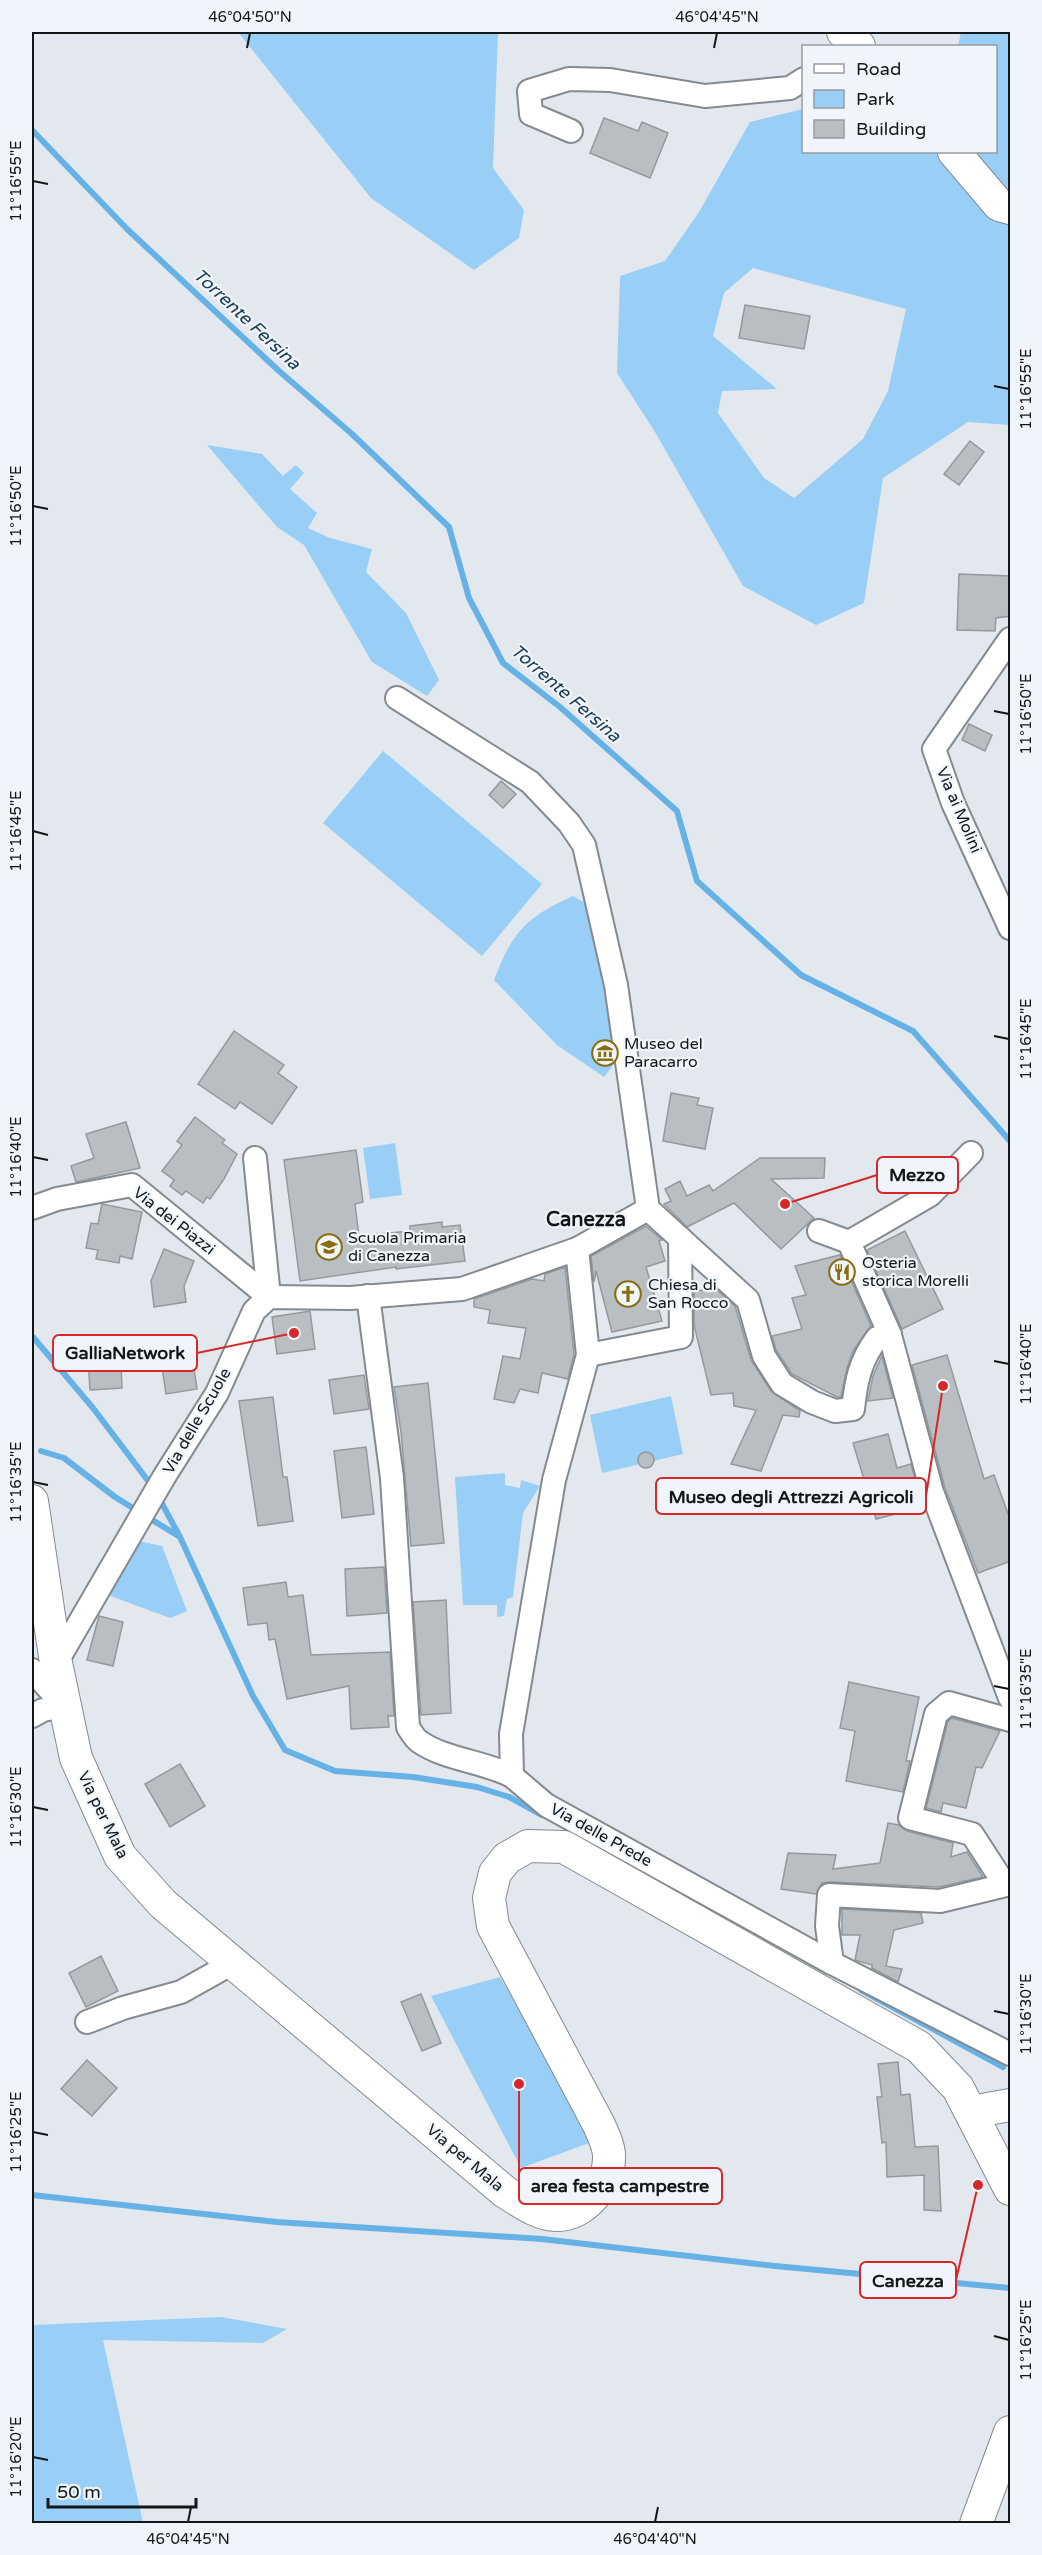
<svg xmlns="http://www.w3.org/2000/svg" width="1042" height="2555" viewBox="0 0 1042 2555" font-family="'Varela Round',sans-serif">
<rect width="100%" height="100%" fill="#e2e8ed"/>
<g fill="#99cff6" fill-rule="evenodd">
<polygon points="238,32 498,32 493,168 524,210 519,238 474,270 371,198"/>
<path d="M 961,32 L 1010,32 L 1010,425 L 968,422 L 883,478 L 864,603 L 816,625 L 743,586 L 655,432 L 617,373 L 620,276 L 665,261 L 699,212 L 750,122 L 803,109 L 804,152 L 996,152 L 996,46 L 958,46 ZM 753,268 L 906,309 L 888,391 L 863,439 L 794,498 L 764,478 L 718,413 L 722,391 L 777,389 L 713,336 L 724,293 Z"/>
<polygon points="207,445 262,454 283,476 296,465 304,473 290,489 317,513 308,528 330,538 372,549 366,572 406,613 439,680 427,696 372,662 304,545 277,527"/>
<polygon points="383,751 542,884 482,956 323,823"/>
<path d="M 573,896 L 589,905 L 617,1060 L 604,1077 L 557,1045 L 494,980 C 513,931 525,918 573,896 Z"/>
<polygon points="395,1143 402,1195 370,1199 363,1148"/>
<polygon points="671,1396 683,1454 602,1473 590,1415"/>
<polygon points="505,1473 505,1485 520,1488 521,1480 540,1486 523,1513 513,1597 507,1599 504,1616 497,1617 497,1605 463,1605 455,1477"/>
<polygon points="138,1541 162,1546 187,1611 170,1618 108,1595"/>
<polygon points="500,1977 555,2067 589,2143 521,2168 431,1996"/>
<polygon points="221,2317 287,2329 263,2343 103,2340 143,2523 32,2523 32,2325"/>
</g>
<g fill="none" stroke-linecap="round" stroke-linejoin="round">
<g stroke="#66b2e7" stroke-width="6">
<polyline points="32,130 127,229 279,371 352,434 449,527 469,598 503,663 560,707 677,811 697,881 801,975 913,1031 1010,1141"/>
<polyline points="33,1337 93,1408 152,1486"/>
<polyline points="41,1451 64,1458 115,1497 180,1537"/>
<polyline points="159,1498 180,1537 253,1696 285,1750 335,1771 413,1777 477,1787 509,1797 542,1815"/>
<polyline points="861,1990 1003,2067"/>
<polyline points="32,2195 277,2222 542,2239 775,2266 1010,2288"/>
</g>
</g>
<g fill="#b8bec2" stroke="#94999e" stroke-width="1.5">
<polygon points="604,118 638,131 642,122 668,133 650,178 590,153"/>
<polygon points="745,305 810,316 804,349 739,338"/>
<polygon points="970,441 984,452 959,485 944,474"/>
<polygon points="959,574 1011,576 1011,616 996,618 995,631 957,630"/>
<polygon points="969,724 992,735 985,751 962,740"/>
<polygon points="501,781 516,794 503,808 489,795"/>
<polygon points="234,1031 284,1065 278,1073 297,1087 272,1124 240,1102 235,1109 198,1084"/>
<polygon points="671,1093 699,1098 697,1105 713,1108 705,1149 663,1141"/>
<polygon points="195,1117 225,1140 222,1143 237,1154 224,1179 210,1199 207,1197 203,1203 186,1191 182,1195 170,1186 174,1180 162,1171 182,1145 177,1141"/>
<polygon points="126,1122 140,1168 76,1182 71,1166 94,1158 86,1134"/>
<polygon points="356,1150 363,1202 355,1204 359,1236 410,1231 410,1226 442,1222 442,1227 460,1225 465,1261 396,1269 396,1267 300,1281 284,1160"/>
<polygon points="760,1158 825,1158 824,1178 771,1179 814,1218 781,1249 734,1203 687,1227 664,1204 671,1201 665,1189 680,1181 687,1196 709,1185 713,1191"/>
<polygon points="102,1204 142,1212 132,1259 120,1256 119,1263 96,1259 98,1250 86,1248 91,1223 98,1224"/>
<polygon points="646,1226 662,1240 659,1241 665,1261 646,1267 662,1321 612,1332 596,1271 594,1282 591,1256"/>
<polygon points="905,1231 943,1309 902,1329 867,1250"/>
<polygon points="164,1249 194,1261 184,1286 186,1302 154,1307 151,1281"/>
<polygon points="840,1255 871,1326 854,1349 847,1368 841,1397 837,1397 792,1374 776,1350 772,1336 802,1329 792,1298 806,1295 795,1266"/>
<polygon points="565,1267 574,1354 568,1379 542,1373 538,1393 520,1389 514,1403 494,1399 503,1356 520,1359 526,1328 488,1323 490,1310 474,1307 474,1299 532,1279 544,1281 545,1274"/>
<polygon points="716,1289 735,1306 751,1360 771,1391 800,1411 799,1417 783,1415 761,1471 731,1464 756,1410 734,1406 733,1393 711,1395 694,1325 694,1291"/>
<polygon points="310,1311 315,1349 277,1354 272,1317"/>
<polygon points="189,1335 197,1389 166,1394 161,1361 121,1365 122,1388 90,1390 87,1340 116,1338 115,1341 128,1345"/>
<polygon points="947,1355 984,1479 994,1475 1011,1522 1011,1561 978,1573 945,1488 912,1365"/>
<polygon points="882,1356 893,1398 868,1401 873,1376"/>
<polygon points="364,1375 369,1409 334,1414 329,1380"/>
<polygon points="428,1383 444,1543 411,1546 401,1432 394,1387"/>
<polygon points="273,1397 283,1477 287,1477 293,1521 258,1526 239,1401"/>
<polygon points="888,1434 897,1468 911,1464 923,1507 876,1519 853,1443"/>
<polygon points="366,1447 374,1514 342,1518 334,1451"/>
<circle cx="646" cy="1460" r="8"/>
<polygon points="384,1567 387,1613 347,1616 345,1569"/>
<polygon points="286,1582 288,1597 303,1595 311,1655 390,1652 394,1716 388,1716 389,1727 351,1729 349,1686 287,1699 275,1639 269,1640 267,1623 248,1625 243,1588"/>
<polygon points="446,1600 451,1713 421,1715 413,1602"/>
<polygon points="99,1616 123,1622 113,1666 87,1660"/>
<polygon points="849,1682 919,1697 906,1761 910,1761 903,1792 846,1781 855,1731 840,1728"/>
<polygon points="952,1718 1000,1731 982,1768 976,1767 966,1808 943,1803 941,1812 926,1808 948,1721"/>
<polygon points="180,1764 205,1806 170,1827 145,1784"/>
<polygon points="888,1823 899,1825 907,1831 953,1843 951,1857 967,1852 983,1877 939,1887 830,1882 822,1883 816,1894 781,1889 788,1853 836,1855 833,1869 880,1863"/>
<polygon points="842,1909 921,1913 923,1923 894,1930 886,1966 902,1969 898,1982 872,1968 872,1965 855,1960 860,1935 842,1935"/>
<polygon points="101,1956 118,1991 86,2007 69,1973"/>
<polygon points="421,1994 441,2043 422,2051 401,2002"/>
<polygon points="87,2060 117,2088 92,2116 61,2089"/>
<polygon points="898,2062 901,2095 910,2094 915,2147 938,2146 941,2211 924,2210 924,2175 887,2177 886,2142 882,2143 877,2097 882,2097 878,2064"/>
</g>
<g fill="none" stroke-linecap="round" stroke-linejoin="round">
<g stroke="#858a8e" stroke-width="26">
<g id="street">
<polyline points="571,131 531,114 529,91 569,79 610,80 705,96 790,88 804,79"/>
<polyline points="1010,639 934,749 953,803 1010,928"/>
<polyline points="397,698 530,782 569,823 584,845 616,985 648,1209"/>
<polyline points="255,1158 269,1297"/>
<polyline points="32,1208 57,1199 132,1185 269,1297"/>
<path d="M 648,1209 L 748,1300 L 764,1356 L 782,1384 L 812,1402 L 835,1411 L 853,1409 C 856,1381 860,1361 877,1338 L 890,1335"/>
<polyline points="819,1231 849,1242 890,1335 932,1492 1010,1698"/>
<polyline points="849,1242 930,1195 971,1153"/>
<polyline points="577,1249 588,1355 554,1480 511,1734 512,1776 546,1805 832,1963 1010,2054"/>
<path d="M 368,1296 L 392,1478 L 408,1727 C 411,1732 415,1739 420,1742 C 444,1759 485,1762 512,1776"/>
<polyline points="588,1355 681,1337 680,1238"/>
<polyline points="56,1663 164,1477 217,1393 254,1311 269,1297 350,1298 462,1289 577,1249 648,1209"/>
<polyline points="32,1670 64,1706"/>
<polyline points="32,1716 43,1710 64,1706"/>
<polyline points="1005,1885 972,1834 910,1818 936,1714 949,1703 1010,1720"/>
<polyline points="832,1963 827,1926 829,1895 940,1901 1010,1884"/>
<polyline points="87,2022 123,2008 181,1992 231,1964"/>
</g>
</g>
<g stroke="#858a8e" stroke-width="34">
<g id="secondary">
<polyline points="843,32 859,46"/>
<polyline points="954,152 999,205 1010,208"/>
<path d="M 32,1501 L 56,1663 L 76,1758 L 120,1856 L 163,1904 L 505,2192 C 520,2201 538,2215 556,2215 C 585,2216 610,2183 609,2156 C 609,2146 603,2134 599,2125 L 493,1926 L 489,1898 L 495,1873 L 507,1858 L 528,1846 L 564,1847 L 919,2047 L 958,2088 L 1010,2189"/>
<polyline points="971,2112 1010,2105"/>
<polyline points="976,2524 1010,2432"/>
</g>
</g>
<use href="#street" stroke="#fff" stroke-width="22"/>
<use href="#secondary" stroke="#fff" stroke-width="32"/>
</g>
<path fill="none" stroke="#141618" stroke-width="2" d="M 247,48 L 250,33M 714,48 L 717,33M 33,181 L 48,184M 994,386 L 1009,389M 33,506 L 48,509M 994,711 L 1009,714M 33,831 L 48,835M 994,1036 L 1009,1039M 33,1157 L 48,1160M 994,1361 L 1009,1364M 33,1482 L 48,1485M 994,1686 L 1009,1689M 33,1807 L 48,1810M 994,2011 L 1009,2014M 33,2132 L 48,2135M 994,2336 L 1009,2340M 33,2457 L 48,2460M 188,2522 L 191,2507M 655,2522 L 658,2507"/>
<defs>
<g id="museum-ring" transform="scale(1.35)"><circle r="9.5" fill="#eff5fa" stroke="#886d0c" stroke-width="1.5"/><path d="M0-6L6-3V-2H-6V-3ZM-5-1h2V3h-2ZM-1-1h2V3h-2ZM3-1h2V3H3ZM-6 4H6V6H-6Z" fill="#886d0c"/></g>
<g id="school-ring" transform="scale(1.35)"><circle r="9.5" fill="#eff5fa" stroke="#886d0c" stroke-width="1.5"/><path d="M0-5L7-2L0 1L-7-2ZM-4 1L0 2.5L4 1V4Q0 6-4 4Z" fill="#886d0c"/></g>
<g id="restaurant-ring" transform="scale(1.35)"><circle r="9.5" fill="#eff5fa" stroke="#886d0c" stroke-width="1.5"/><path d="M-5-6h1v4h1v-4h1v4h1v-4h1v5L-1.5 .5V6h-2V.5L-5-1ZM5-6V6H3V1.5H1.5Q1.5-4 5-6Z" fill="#886d0c"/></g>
<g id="church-ring" transform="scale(1.35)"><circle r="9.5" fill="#eff5fa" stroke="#886d0c" stroke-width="1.5"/><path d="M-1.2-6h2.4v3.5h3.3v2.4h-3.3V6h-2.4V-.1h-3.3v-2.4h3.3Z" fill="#886d0c"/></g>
</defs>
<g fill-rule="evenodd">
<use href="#museum-ring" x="605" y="1053"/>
<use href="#school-ring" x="329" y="1247"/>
<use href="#restaurant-ring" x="842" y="1272"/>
<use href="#church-ring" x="628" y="1294"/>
</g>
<g text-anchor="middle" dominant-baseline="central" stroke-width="4.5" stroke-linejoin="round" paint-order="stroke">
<g font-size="16" fill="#141618" stroke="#eff5fa">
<text transform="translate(959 810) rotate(67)">Via ai Molini</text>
<text transform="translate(174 1221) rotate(38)">Via dei Piazzi</text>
<text transform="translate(197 1421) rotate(-60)">Via delle Scuole</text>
<text transform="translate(103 1815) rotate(64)">Via per Mala</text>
<text transform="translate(601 1835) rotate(29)">Via delle Prede</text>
<text transform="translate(465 2158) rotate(40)">Via per Mala</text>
</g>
<g font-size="16" fill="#141618" stroke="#eff5fa" text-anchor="start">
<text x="624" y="1044">Museo del<tspan x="624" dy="18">Paracarro</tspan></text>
<text x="348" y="1238">Scuola Primaria<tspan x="348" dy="18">di Canezza</tspan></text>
<text x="862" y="1263">Osteria<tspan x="862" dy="18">storica Morelli</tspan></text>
<text x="648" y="1285">Chiesa di<tspan x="648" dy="18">San Rocco</tspan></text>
</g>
<g font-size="18" font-style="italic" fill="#183950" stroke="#eff5fa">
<text transform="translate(247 319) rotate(43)">Torrente Fersina</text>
<text transform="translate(566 693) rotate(41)">Torrente Fersina</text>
</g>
<g font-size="20" font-weight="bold" fill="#141618" stroke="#eff5fa">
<text x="586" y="1220">Canezza</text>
</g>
</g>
<path fill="none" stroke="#d62828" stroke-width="2" d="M785 1204L877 1175M294 1333L197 1353M943 1386L926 1496M519 2084L519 2186M978 2185L956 2280"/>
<g fill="#d62828" stroke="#eff5fa" stroke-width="2">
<circle cx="785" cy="1204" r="6"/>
<circle cx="294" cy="1333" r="6"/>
<circle cx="943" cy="1386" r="6"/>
<circle cx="519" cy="2084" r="6"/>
<circle cx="978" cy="2185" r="6"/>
</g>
<g fill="#eff5fa" stroke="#d62828" stroke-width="2">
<rect x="877" y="1157" width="81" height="36" rx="6"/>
<rect x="53" y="1335" width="144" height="36" rx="6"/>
<rect x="656" y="1478" width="270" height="36" rx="6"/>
<rect x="519" y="2168" width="203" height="36" rx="6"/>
<rect x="860" y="2262" width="96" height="36" rx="6"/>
</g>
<g font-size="18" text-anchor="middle" font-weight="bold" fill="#141618">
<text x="917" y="1181">Mezzo</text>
<text x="125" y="1359">GalliaNetwork</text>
<text x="791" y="1503">Museo degli Attrezzi Agricoli</text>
<text x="620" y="2192">area festa campestre</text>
<text x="908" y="2287">Canezza</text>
</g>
<rect width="1042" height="2555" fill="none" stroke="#eff5fa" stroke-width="66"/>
<rect x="802" y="45" width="195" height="108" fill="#eff5fa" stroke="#979ca0" stroke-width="1.5"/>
<rect x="814" y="64" width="30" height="9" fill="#ffffff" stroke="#979ca0" stroke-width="1.5"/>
<text x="856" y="75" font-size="18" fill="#141618">Road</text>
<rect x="814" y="90" width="30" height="18" fill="#99cff6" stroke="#979ca0" stroke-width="1.5"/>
<text x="856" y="105" font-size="18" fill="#141618">Park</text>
<rect x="814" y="120" width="30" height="18" fill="#b8bec2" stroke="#979ca0" stroke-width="1.5"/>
<text x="856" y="135" font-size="18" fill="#141618">Building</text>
<path d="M48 2498v9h148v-9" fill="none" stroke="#141618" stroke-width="3"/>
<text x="57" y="2498" font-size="18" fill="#141618" stroke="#eff5fa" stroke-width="4.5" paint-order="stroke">50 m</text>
<rect x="33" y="33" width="976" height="2489" fill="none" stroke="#141618" stroke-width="2"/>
<g font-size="15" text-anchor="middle" fill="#141618">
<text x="250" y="22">46°04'50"N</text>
<text x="717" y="22">46°04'45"N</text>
<text transform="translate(16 181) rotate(-90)" y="5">11°16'55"E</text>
<text transform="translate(1026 389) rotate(-90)" y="5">11°16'55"E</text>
<text transform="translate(16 506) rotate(-90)" y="5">11°16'50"E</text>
<text transform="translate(1026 714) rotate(-90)" y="5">11°16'50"E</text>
<text transform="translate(16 831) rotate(-90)" y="5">11°16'45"E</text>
<text transform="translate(1026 1039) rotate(-90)" y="5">11°16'45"E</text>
<text transform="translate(16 1157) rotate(-90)" y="5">11°16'40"E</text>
<text transform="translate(1026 1364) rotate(-90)" y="5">11°16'40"E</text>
<text transform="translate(16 1482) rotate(-90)" y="5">11°16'35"E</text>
<text transform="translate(1026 1689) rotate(-90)" y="5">11°16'35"E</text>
<text transform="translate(16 1807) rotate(-90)" y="5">11°16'30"E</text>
<text transform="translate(1026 2014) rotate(-90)" y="5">11°16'30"E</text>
<text transform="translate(16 2132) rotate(-90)" y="5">11°16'25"E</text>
<text transform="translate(1026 2340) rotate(-90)" y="5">11°16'25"E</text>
<text transform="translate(16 2457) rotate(-90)" y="5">11°16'20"E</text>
<text x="188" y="2544">46°04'45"N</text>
<text x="655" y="2544">46°04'40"N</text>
</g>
</svg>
